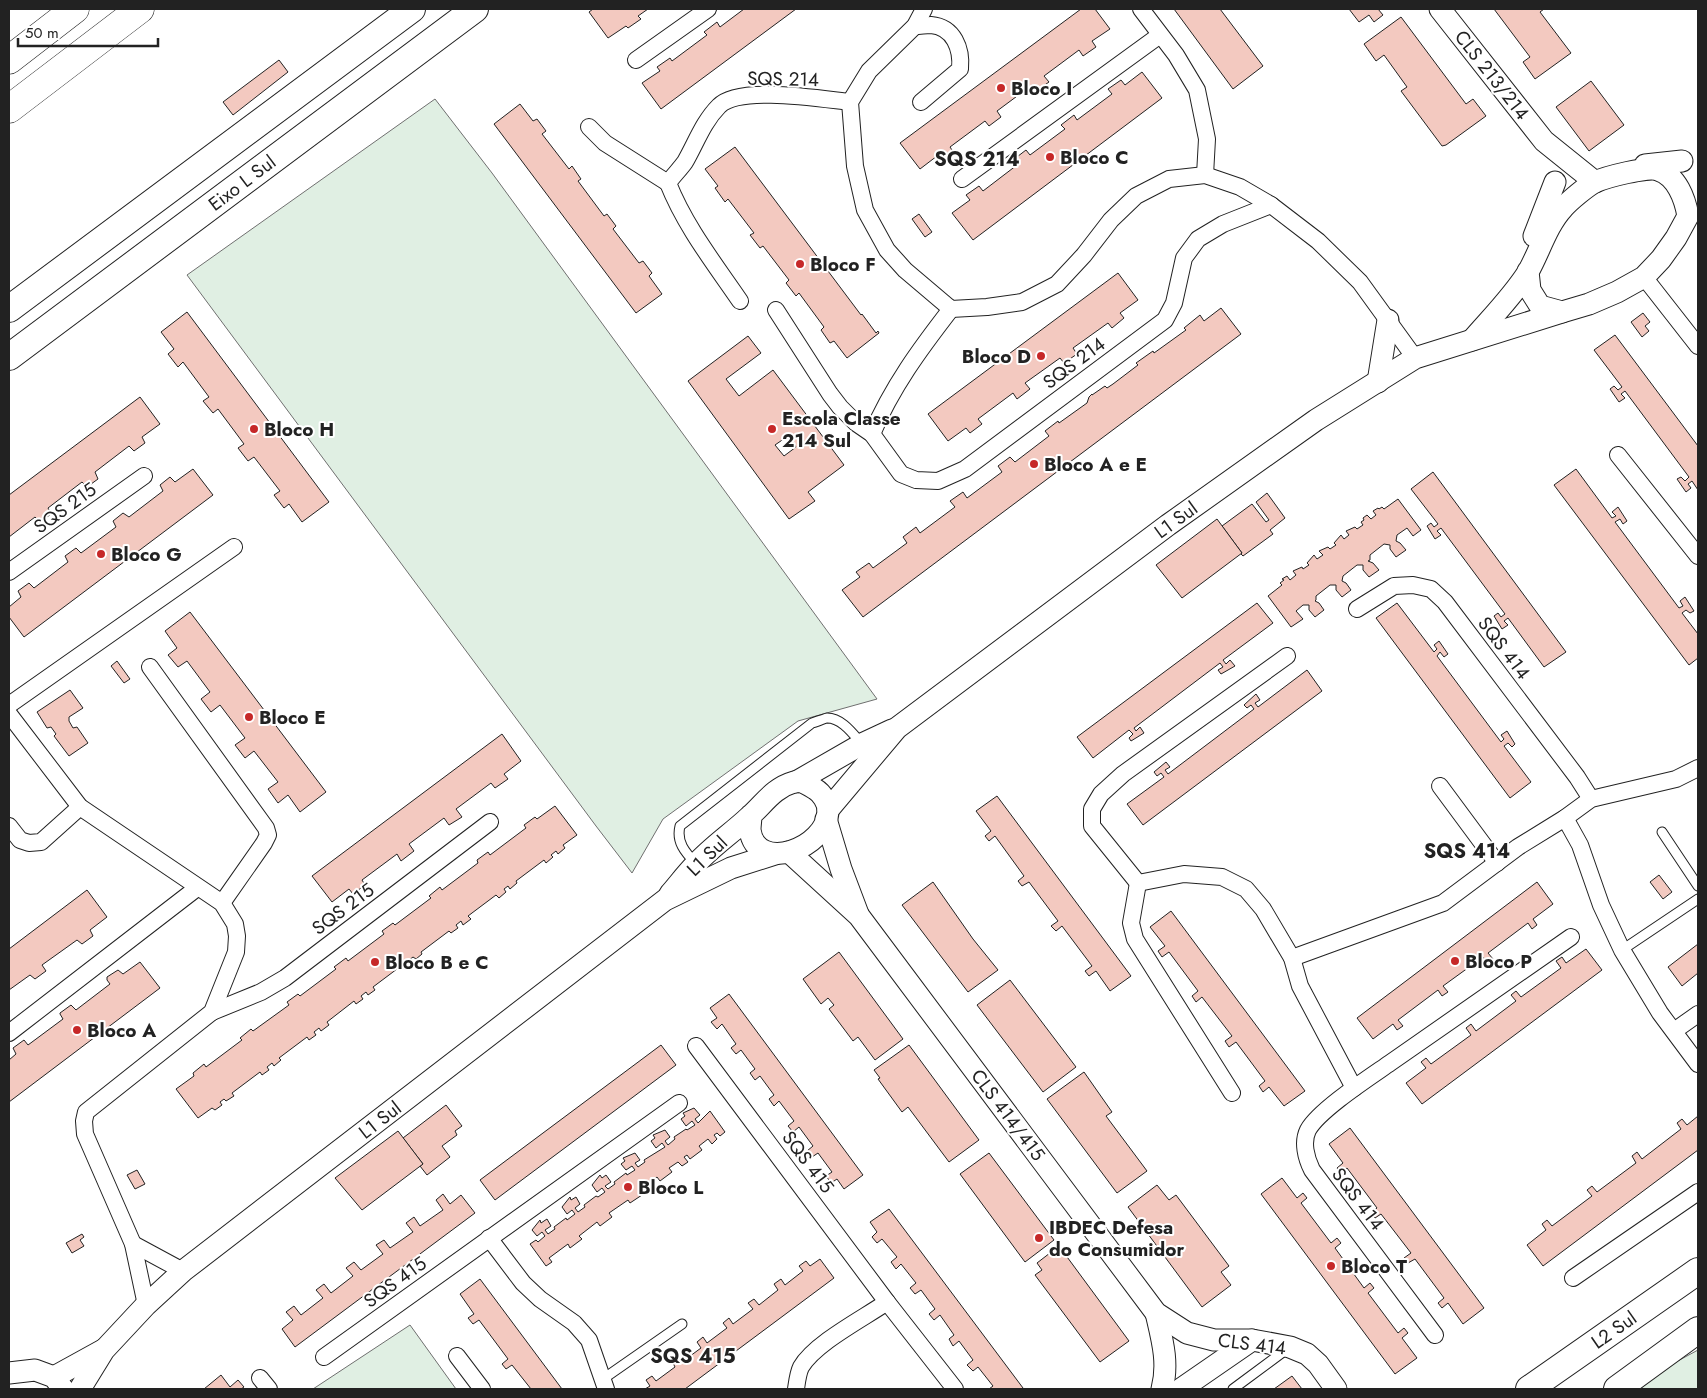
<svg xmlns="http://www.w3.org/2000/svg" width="1707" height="1398" viewBox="0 0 1707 1398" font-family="Jost,sans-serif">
<rect width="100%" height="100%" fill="#fff"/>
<g fill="#e0efe3" stroke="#6f6f6f">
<polygon points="435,99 492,173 877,699 798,721 663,819 632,873 596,826 187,275"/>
<polygon points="410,1325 456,1389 313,1389"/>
<polygon points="1698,1350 1698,1389 1634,1389 1661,1370"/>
</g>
<g fill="#f3c9c0" stroke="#222" fill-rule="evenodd">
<polygon points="593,9 648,9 638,16 641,19 628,28 626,26 608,38 589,12"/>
<polygon points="744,9 796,9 661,109 642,83 660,71 657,67 670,58 672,61 707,35 704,32 717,22 720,27"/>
<polygon points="1081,9 1095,9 1110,29 1092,41 1096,47 1083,56 1079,50 1044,76 1049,82 1036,91 1032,85 997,111 1001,117 989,126 985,121 950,147 954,153 942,162 937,156 920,169 900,143"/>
<polygon points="1174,9 1220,9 1263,66 1233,89"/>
<polygon points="1349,9 1378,9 1383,15 1374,22 1369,15 1359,22"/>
<polygon points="1494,9 1544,9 1540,12 1571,53 1535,79 1523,62 1530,57"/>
<polygon points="1401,17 1466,104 1473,99 1486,116 1446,145 1442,146 1401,91 1407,87 1384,55 1376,61 1364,44"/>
<polygon points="279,60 288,72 233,115 223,102"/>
<polygon points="1142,72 1162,98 973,240 952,213 970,200 966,195 979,186 983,191 1017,165 1013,160 1026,150 1030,155 1065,129 1061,125 1074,115 1077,120 1112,94 1108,89 1121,80 1125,85"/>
<polygon points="1591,81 1624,125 1589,151 1556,107"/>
<polygon points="520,104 533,121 537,119 546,131 542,134 569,169 572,166 581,179 578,181 604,216 607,214 616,226 613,229 639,263 643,261 652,273 649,276 662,294 636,313 494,124"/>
<polygon points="735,147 861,315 862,314 876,333 878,331 879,333 847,358 834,341 830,343 821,330 824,327 799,293 796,296 786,283 789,280 763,246 760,248 750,235 754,233 728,199 725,202 715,188 718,186 705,169"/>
<polygon points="919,214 932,232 925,237 912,219"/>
<polygon points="1118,273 1138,300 1120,313 1124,318 1112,328 1108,323 1073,348 1077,354 1064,363 1060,358 1025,383 1030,389 1017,399 1013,393 978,419 982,424 970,433 966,428 948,441 928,414"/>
<polygon points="1221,308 1241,334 863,617 842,590 860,577 856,572 869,563 873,568 907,543 903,537 916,527 920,533 955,507 950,501 963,492 967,498 1002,472 998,466 1010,457 1015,462 1049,436 1045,431 1058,421 1059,423 1087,403 1089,397 1092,394 1092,395 1105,386 1107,388 1113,384 1138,365 1136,363 1153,351 1154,353 1186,330 1184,328 1200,315 1204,321"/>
<polygon points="187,312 329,502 302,522 289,504 284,508 274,495 280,491 254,457 248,461 238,448 244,444 218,409 213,413 203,401 209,397 183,362 178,367 168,354 174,349 161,332"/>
<polygon points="1643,313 1650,322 1645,326 1649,331 1642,337 1631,322"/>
<polygon points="1615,335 1698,446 1698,490 1692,481 1688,484 1691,488 1686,492 1677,479 1681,477 1685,481 1689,477 1625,391 1621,394 1625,398 1619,402 1610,389 1614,386 1618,390 1622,387 1594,350"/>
<path d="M 748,336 L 761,353 L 726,379 L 739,396 L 773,370 L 844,465 L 808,492 L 815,501 L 789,519 L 688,381 ZM 788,436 L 796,447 L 784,456 L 775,445 Z"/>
<polygon points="140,397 160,424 142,437 145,443 134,451 129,446 95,472 98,479 87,487 82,482 48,508 51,514 40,522 35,517 9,537 9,495"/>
<polygon points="193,469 213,495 24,637 9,617 9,607 21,597 18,591 29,583 34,588 68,562 65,556 76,548 81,553 116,527 113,521 123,513 129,517 163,491 160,485 170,477 175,482"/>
<polygon points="1576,469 1612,518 1616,516 1612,512 1618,507 1627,521 1623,524 1620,519 1615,522 1679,608 1683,606 1680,601 1685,597 1694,611 1690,613 1686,610 1682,613 1698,634 1698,658 1689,665 1554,485"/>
<polygon points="1433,472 1566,652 1544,667 1508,618 1504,621 1508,625 1502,629 1494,616 1498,613 1501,617 1505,614 1441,528 1437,531 1441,535 1435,539 1427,526 1431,523 1434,527 1438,524 1411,489"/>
<polygon points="1267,493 1285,518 1270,530 1273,534 1243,556 1241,554 1242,553 1222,526 1252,504 1266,522 1269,520 1256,502"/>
<polygon points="1398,499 1421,530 1413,536 1407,528 1397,535 1396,541 1400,543 1406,550 1396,557 1390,549 1390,545 1384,544 1370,555 1370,560 1368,561 1373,563 1379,570 1369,577 1363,570 1363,565 1357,565 1343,576 1342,581 1346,583 1351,590 1342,597 1336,590 1336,585 1330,585 1316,596 1316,600 1315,601 1319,603 1324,610 1315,617 1309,610 1309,605 1303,605 1296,611 1303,619 1291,627 1268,596 1282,585 1280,583 1284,580 1282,579 1287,576 1290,580 1296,575 1293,571 1302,567 1303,569 1309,565 1307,563 1314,555 1317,559 1323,555 1319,551 1328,547 1330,549 1336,545 1334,543 1341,535 1344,539 1349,535 1346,531 1355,527 1357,529 1363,525 1361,522 1364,520 1363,518 1367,515 1371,519 1376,515 1373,511 1378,508 1379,509 1382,507 1384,509"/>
<polygon points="1217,519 1242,553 1182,598 1156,565"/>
<polygon points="1257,603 1273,623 1223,660 1226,664 1230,660 1235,666 1221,674 1218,670 1223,667 1220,663 1134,728 1136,731 1140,727 1144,733 1131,741 1129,738 1133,734 1129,730 1093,758 1077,737"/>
<polygon points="1397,603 1434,652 1437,649 1434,645 1439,641 1448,654 1444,657 1440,652 1437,656 1501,742 1504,739 1501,735 1507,731 1515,744 1512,747 1508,743 1504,746 1531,782 1510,798 1376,618"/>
<polygon points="190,612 326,792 300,812 288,795 278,803 268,789 278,782 254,751 245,758 235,745 245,738 220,705 211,712 201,699 210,692 187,661 178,667 168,655 177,648 165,631"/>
<polygon points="117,661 130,679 124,683 111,666"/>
<polygon points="1307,670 1322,691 1143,825 1127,804 1164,777 1161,773 1157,776 1154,772 1166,762 1170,767 1165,770 1168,774 1254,709 1251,705 1247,708 1244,705 1256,694 1260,700 1255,703 1258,707"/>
<polygon points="70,690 83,708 69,717 69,721 73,728 77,727 88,743 69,756 54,736 56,734 51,727 47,728 37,712"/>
<polygon points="502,734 521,761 504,774 508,779 495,788 491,783 456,809 462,817 449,825 444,818 409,844 414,851 401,861 397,854 362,880 365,885 353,894 349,889 332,902 312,876"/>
<polygon points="997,796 1131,976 1110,991 1096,971 1089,976 1085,971 1092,966 1062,926 1056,931 1051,926 1058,921 1029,882 1022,886 1018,881 1024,876 995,836 989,841 985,836 991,831 976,811"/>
<polygon points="555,806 577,835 563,845 565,848 558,854 556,851 551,855 553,857 546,863 544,860 516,881 517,883 510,889 508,886 504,889 506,892 499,898 496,895 468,916 471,919 463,925 461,921 456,925 458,928 451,933 449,931 421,952 422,954 416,959 413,957 409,960 411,963 404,969 401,966 373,987 375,990 368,995 366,992 361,996 363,999 356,1004 354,1001 327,1022 329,1025 321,1031 319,1028 314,1032 316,1035 309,1040 307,1037 279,1058 281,1060 274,1066 272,1063 267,1067 269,1070 262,1075 260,1072 232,1093 234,1096 226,1101 224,1099 220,1102 222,1105 215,1110 212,1108 198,1118 176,1089 194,1076 193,1073 204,1064 206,1067 242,1040 240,1038 251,1029 253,1031 289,1005 287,1002 298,994 300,996 336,969 334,967 346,958 348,961 384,934 382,931 393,923 395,925 431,898 429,896 440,887 442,890 478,863 477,860 488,852 490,855 526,828 524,825 535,817 537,819"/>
<polygon points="1659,875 1672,892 1663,899 1650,882"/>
<polygon points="933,882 973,939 998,970 968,992 902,905"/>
<polygon points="1537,882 1553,904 1533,919 1537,925 1532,929 1528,923 1488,953 1493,959 1487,963 1483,957 1443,986 1448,992 1442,996 1438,990 1398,1020 1403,1026 1397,1030 1393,1024 1373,1039 1357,1018"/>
<polygon points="87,890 107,917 90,930 93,936 82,944 77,940 42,965 46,971 35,979 30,975 9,990 9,949"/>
<polygon points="1171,911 1305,1091 1284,1106 1269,1087 1263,1092 1259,1086 1265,1081 1236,1042 1229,1047 1225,1041 1232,1036 1202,997 1196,1002 1192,996 1198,991 1169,952 1162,957 1158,951 1165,946 1150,927"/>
<polygon points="1698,944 1698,973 1682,986 1668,967"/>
<polygon points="1586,949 1602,970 1422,1104 1406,1083 1426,1068 1421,1062 1426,1058 1431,1064 1471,1035 1466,1028 1471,1024 1476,1031 1516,1001 1511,995 1516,991 1521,997 1561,968 1556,961 1562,957 1566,963"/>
<polygon points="839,952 903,1039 875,1060 858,1037 853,1041 829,1009 834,1005 828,998 821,1004 803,979"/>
<polygon points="140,962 160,988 9,1102 9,1060 16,1054 13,1048 24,1040 28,1045 63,1019 60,1014 60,1013 71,1005 76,1010 110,984 107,980 107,977 118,970 123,974"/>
<polygon points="1010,980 1076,1067 1043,1092 977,1005"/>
<polygon points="729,994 863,1175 844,1189 837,1179 831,1183 826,1176 832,1172 818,1153 812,1157 807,1151 813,1146 799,1127 793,1132 788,1126 794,1121 779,1101 774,1106 769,1099 774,1095 760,1076 755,1080 750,1073 755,1069 741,1050 736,1054 731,1048 736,1044 722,1024 717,1029 711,1022 717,1018 710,1008"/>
<polygon points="661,1045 676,1065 495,1200 480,1180"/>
<polygon points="909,1045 979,1140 949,1162 908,1107 902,1112 878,1079 880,1078 874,1070"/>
<polygon points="1084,1072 1112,1112 1106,1116 1147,1171 1117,1193 1047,1099"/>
<polygon points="446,1105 462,1126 455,1131 457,1135 442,1146 450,1157 427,1175 420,1166 423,1164 403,1138"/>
<polygon points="694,1108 700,1115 695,1119 698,1123 710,1111 725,1132 720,1136 717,1133 714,1135 717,1139 712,1144 708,1139 699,1146 702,1150 690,1159 687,1155 684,1157 688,1162 682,1166 678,1162 669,1168 672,1172 660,1181 657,1177 639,1191 642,1195 630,1203 628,1200 609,1213 612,1217 600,1226 597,1222 579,1236 582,1239 570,1248 568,1244 549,1258 552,1262 546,1266 530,1244 536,1240 538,1242 545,1236 542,1232 537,1236 532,1230 540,1220 541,1223 547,1219 551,1226 545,1230 548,1234 555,1229 554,1227 566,1218 567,1220 575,1214 572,1210 567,1214 562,1207 570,1197 571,1200 576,1197 580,1204 575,1208 578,1212 585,1207 584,1205 596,1196 598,1197 605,1192 602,1188 597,1192 592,1185 600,1175 602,1178 606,1175 611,1182 605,1186 608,1189 615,1184 614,1182 626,1173 627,1175 635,1170 632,1166 626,1170 621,1164 625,1161 623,1158 635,1153 640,1160 635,1163 638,1167 645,1162 644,1160 665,1147 662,1143 656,1148 651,1141 655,1138 653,1135 665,1130 670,1137 665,1141 668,1145 675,1139 674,1137 686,1129 687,1130 695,1125 692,1121 686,1126 681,1119 685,1116 683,1113"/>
<polygon points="1698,1116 1698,1150 1543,1266 1527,1245 1546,1230 1542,1224 1547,1220 1552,1226 1592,1196 1587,1190 1592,1186 1597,1192 1636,1163 1632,1156 1637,1152 1642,1159 1681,1129 1677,1123 1682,1119 1687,1125"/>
<polygon points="1350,1128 1484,1308 1463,1324 1448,1303 1442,1308 1438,1303 1444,1298 1415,1259 1408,1263 1404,1258 1411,1253 1381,1214 1375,1218 1371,1213 1377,1208 1347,1168 1341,1173 1337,1168 1343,1163 1329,1144"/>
<polygon points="398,1131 423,1164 362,1210 335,1178"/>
<polygon points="989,1153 1054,1240 1025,1262 960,1174"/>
<polygon points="137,1170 145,1184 135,1189 127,1175"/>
<polygon points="1282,1178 1297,1198 1303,1193 1307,1198 1301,1203 1331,1243 1337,1238 1341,1243 1335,1248 1364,1288 1370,1283 1374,1288 1368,1293 1398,1333 1404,1328 1408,1333 1402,1338 1417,1358 1395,1374 1261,1194"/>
<polygon points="1157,1185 1169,1200 1176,1195 1229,1266 1221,1272 1231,1285 1202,1307 1128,1207"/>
<polygon points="443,1194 450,1204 461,1195 475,1213 295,1347 282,1329 293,1320 286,1312 294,1306 301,1315 323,1298 316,1290 324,1284 331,1293 353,1276 346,1268 354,1262 361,1270 383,1254 376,1245 384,1240 390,1248 413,1232 406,1223 414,1217 420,1226 443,1210 436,1200"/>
<polygon points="889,1209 1023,1388 1022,1389 989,1389 993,1386 978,1367 973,1371 967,1365 973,1360 959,1341 953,1346 949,1339 954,1335 940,1315 934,1320 929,1314 935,1309 921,1290 915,1294 910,1288 916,1283 901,1264 896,1269 891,1262 897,1257 882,1239 877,1243 872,1237 877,1232 870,1222"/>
<polygon points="82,1234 84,1237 80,1240 84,1246 72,1253 66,1243"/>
<polygon points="1059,1246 1129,1341 1100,1362 1035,1275 1042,1270 1037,1263"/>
<polygon points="820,1259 834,1278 685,1389 645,1389 650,1386 646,1380 652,1376 656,1381 675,1367 672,1361 678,1356 682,1362 701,1348 697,1342 703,1337 707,1343 727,1328 723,1323 729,1318 733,1324 753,1309 748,1303 754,1299 759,1305 778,1290 774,1284 781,1279 785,1285 803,1271 799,1266 806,1261 810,1266"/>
<polygon points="480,1279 562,1389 531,1389 512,1365 506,1369 502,1364 508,1359 479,1320 473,1324 468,1318 474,1314 460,1294"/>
<polygon points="221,1375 230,1387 238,1380 244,1387 241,1389 204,1389"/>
<polygon points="1292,1376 1302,1389 1274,1389"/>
</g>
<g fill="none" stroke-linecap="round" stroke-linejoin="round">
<g stroke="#222" stroke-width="11">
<g id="service">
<polyline points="1662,832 1698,886"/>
<path d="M 696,864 C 685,852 676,842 680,826 L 812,723 C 816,722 823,719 827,718 C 842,718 853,734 862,744"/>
<polyline points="1622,950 1698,899"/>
<polyline points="603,1379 682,1324"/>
<polyline points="1233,1389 1287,1349"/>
</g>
</g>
<g stroke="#222" stroke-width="18">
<g id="minor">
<polyline points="924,9 915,26 869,71 850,102 855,166 865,210 887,250 905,270 951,309 987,307 1022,302 1057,284 1084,255 1111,220 1136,196 1169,179 1205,175 1240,187 1271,205 1318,241 1360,282 1415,358"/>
<polyline points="1141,9 1176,55 1197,90 1207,139 1205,175"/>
<path d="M 915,26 C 920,26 926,25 931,25 C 954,27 962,49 960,69 L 921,102"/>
<polyline points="636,60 708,9"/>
<polyline points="589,127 605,143 668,183"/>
<polyline points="962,179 1160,35"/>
<polyline points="1644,277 1698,346"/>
<path d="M 740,301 C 714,263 685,226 668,183 C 673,176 680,169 685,162 C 696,143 703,122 719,106 C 739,85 822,99 850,102"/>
<polyline points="776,310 830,394 840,407 856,423 872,434 901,474 916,480 938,481 965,469 1165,320 1174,303 1184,258 1198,239 1223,224 1271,205"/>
<path d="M 872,434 C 892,387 920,349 951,309"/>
<polyline points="1618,455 1698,556"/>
<polyline points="9,572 144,476"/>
<polyline points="1357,609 1394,586 1413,585 1431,589 1445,602 1577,777 1591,799"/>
<polyline points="1287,656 1123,774 1101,794 1092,809 1092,826 1138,883 1184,874 1222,877 1246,889 1263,909 1292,958 1300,986 1354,1088"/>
<polyline points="150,667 266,828 268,835 264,843 222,903"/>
<polyline points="9,705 234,547"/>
<polyline points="9,714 80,807 222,903 235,924 237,936 236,952 212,1012 86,1112 84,1121 85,1134 133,1244 146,1305"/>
<polyline points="1440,786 1497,863"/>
<polyline points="1565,818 1580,845 1601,905 1622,950 1660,1013 1698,1064"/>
<polyline points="9,826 20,840 29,843 41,842 80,807"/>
<polyline points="1138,883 1131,923 1135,939 1232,1093"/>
<polyline points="1292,958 1443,903 1518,847 1565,818 1591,799 1676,779 1698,768"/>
<polyline points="212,1012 261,992 285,978 490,822"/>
<polyline points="1674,1031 1698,1014"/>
<polyline points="9,1033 197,888"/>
<polyline points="696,1046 887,1302 955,1389"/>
<polyline points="489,1238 523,1283 540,1299 574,1323 589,1340 606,1389"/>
<polyline points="133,1244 183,1271"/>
<polyline points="1573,1278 1698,1192"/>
<path d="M 1435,1335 L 1312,1170 C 1306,1158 1302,1142 1308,1130 C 1319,1110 1370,1077 1390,1063 C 1450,1021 1510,979 1571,937"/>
<polyline points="457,1356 482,1389"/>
<polyline points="324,1357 679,1103"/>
<polyline points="260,1378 269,1389"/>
<path d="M 796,1389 C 797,1382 798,1373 801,1367 C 815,1343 864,1318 887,1302"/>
</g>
</g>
<g stroke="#222" stroke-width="23">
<g id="tertiary">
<polyline points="1440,9 1544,141 1595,182"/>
<polyline points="1645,165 1682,161"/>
<polyline points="1534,236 1555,182"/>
<path d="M 1472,340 C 1491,318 1513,296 1528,272 C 1539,253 1547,225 1563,208 C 1569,201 1587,186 1595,182 C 1606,177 1648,166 1658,170 C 1677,176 1685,199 1688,216 L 1676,238 L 1661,259 L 1644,277 L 1617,292 L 1589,304 L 1562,312 L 1540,306 L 1530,290 L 1528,271"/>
<polyline points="1378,382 1388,320"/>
<polyline points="796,782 862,744 892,730"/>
<polyline points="828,810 897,728 1168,525 1316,420 1415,358 1562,312"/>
<polyline points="826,819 841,869 858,914"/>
<polyline points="789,852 859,916 1156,1313 1187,1333 1214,1340 1252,1340 1290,1347 1307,1354 1318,1364 1336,1389"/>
<path d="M 670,894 C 678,885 686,874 695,865 C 711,847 732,833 749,817 C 764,804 773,788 794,782 C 801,780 809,785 815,789 C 822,793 828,803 828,811 C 827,849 756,874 750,830 C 750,825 751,820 751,815"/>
<path d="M 1156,1313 C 1162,1339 1169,1363 1162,1389"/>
<polyline points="9,1373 35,1370 54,1377 63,1389"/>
<polyline points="54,1377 103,1350"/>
<polyline points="80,1389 104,1350 146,1305 183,1271 665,900 731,868 775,854"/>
<polyline points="1181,1389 1252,1340"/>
</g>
</g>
<g stroke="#222" stroke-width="28">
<g id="primary">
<polyline points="9,309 412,9"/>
<polyline points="9,357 475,9"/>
<polyline points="1529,1389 1698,1271"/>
<polyline points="1617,1389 1698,1330"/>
</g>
</g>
<g stroke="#222" stroke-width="29">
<g id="trunk">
<polyline points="9,60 75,9"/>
<polyline points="9,109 140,9"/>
</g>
</g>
<use href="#service" stroke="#fff" stroke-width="9"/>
<use href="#minor" stroke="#fff" stroke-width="16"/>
<use href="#tertiary" stroke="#fff" stroke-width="21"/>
<use href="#primary" stroke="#fff" stroke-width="26"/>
<use href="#trunk" stroke="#fff" stroke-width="28"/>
</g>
<g fill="#c62828" stroke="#fff" stroke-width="2">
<circle cx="1001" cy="88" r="5"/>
<circle cx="1050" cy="157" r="5"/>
<circle cx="800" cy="264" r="5"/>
<circle cx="1041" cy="356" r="5"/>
<circle cx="254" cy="429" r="5"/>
<circle cx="772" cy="429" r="5"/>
<circle cx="1034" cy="464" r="5"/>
<circle cx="101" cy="554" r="5"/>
<circle cx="249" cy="717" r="5"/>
<circle cx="1455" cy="961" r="5"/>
<circle cx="375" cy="962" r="5"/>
<circle cx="77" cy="1030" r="5"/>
<circle cx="628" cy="1187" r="5"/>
<circle cx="1039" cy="1238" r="5"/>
<circle cx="1331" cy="1266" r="5"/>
</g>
<g text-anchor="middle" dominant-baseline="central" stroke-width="4" stroke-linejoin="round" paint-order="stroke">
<g font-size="19" fill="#222" stroke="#fff">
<text transform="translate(1492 75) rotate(52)">CLS 213/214</text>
<text transform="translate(783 79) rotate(1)">SQS 214</text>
<text transform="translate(242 183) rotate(-37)">Eixo L Sul</text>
<text transform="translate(1074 363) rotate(-37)">SQS 214</text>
<text transform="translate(65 508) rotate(-36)">SQS 215</text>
<text transform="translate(1176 520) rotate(-36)">L1 Sul</text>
<text transform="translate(1504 648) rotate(53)">SQS 414</text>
<text transform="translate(707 856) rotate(-44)">L1 Sul</text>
<text transform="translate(343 909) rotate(-37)">SQS 215</text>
<text transform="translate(1008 1115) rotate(53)">CLS 414/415</text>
<text transform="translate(380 1120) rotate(-38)">L1 Sul</text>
<text transform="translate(808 1162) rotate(53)">SQS 415</text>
<text transform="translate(1358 1199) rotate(53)">SQS 414</text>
<text transform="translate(395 1282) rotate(-36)">SQS 415</text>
<text transform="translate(1614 1330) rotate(-35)">L2 Sul</text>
<text transform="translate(1252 1344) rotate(7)">CLS 414</text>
</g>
<g font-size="19" font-weight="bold" fill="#222" stroke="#fff" text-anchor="start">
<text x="1011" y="88">Bloco I</text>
<text x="1060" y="157">Bloco C</text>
<text x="810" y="264">Bloco F</text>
<text x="1031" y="356" text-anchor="end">Bloco D</text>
<text x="782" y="418">Escola Classe<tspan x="782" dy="22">214 Sul</tspan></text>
<text x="264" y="429">Bloco H</text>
<text x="1044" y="464">Bloco A e E</text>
<text x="111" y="554">Bloco G</text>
<text x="259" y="717">Bloco E</text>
<text x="1465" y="961">Bloco P</text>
<text x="385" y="962">Bloco B e C</text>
<text x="87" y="1030">Bloco A</text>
<text x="638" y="1187">Bloco L</text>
<text x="1049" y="1227">IBDEC Defesa<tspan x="1049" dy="22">do Consumidor</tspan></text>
<text x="1341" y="1266">Bloco T</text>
</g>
<g font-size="20" font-weight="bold" fill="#222" stroke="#fff">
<text x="977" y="159">SQS 214</text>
<text x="1467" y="851">SQS 414</text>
<text x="693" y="1356">SQS 415</text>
</g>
</g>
<rect width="1707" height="1398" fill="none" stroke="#222222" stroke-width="20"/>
<path d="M18 38v8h140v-8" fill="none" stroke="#222222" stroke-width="2.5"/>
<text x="25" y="38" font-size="15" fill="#222222" stroke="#ffffff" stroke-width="4" paint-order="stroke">50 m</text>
</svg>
